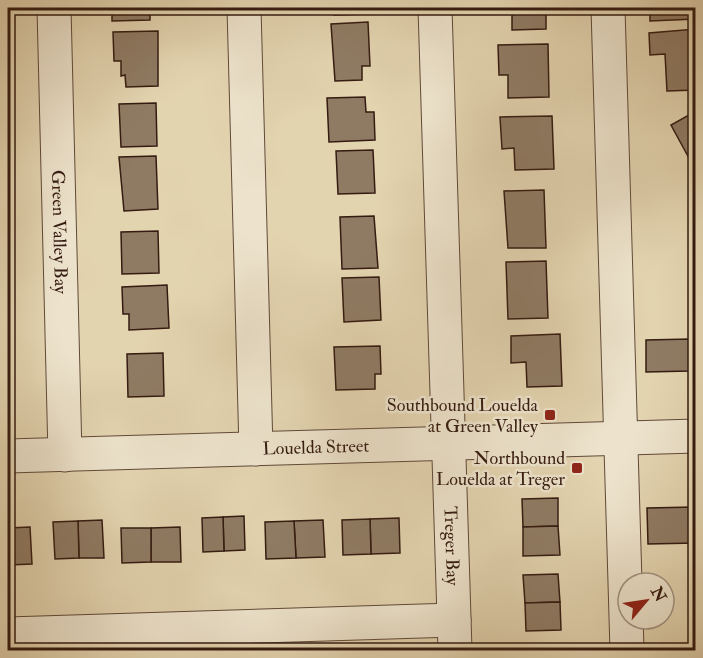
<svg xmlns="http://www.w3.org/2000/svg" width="703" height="658" viewBox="0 0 703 658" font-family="'IM FELL Double Pica',serif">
<rect width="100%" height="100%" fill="#e3d4b0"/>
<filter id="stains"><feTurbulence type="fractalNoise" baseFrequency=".00333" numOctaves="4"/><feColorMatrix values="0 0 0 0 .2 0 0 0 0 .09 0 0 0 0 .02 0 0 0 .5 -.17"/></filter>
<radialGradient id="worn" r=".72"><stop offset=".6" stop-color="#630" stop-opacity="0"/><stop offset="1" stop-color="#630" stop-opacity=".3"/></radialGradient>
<g fill="#8f7b64" stroke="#351b11" stroke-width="1.5">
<polygon points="112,8 150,8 150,20 112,21"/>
<polygon points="334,8 369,8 369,14 334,15"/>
<polygon points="507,8 546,8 546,29 512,30 512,11 507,11"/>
<polygon points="650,8 696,8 696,19 650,21"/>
<polygon points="368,22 370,66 362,66 362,80 335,81 331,24"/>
<polygon points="696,29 696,90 667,91 665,54 650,55 649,33"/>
<polygon points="158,31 158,86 126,87 125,75 121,76 121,61 114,61 113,32"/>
<polygon points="548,44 549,97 508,98 508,75 499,75 498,45"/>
<polygon points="365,97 366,112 374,112 375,140 329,142 327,98"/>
<polygon points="156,103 157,146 121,147 119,104"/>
<polygon points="696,111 696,171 671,125"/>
<polygon points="552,116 554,169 515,170 514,148 502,149 500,117"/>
<polygon points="373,150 375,193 338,194 336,151"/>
<polygon points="156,156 158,209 124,211 119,157"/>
<polygon points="544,190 546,248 508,248 504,191"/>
<polygon points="374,216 378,268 342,269 340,217"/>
<polygon points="158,231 159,273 122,274 121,232"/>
<polygon points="546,261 548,318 508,319 506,262"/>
<polygon points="379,277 381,320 344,322 342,278"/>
<polygon points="167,285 169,328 129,330 129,314 123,314 122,287"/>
<polygon points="560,334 562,386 527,387 526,362 511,363 511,336"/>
<polygon points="8,338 10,386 8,386"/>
<polygon points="690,339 690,371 646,372 646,340"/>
<polygon points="380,346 381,374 375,374 375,389 336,390 334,347"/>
<polygon points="163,353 164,396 128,397 127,354"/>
<polygon points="558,498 558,526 523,527 522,499"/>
<polygon points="694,507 695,543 648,544 647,508"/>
<polygon points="244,516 245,550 224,551 223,517"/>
<polygon points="223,517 224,551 203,552 202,518"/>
<polygon points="399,518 400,553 371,554 370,519"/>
<polygon points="370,519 371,554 343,555 342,520"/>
<polygon points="102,520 104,558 79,558 78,521"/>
<polygon points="323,520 325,557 296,558 294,521"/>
<polygon points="78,521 79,558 55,559 53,522"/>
<polygon points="294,521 296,558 266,559 265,522"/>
<polygon points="558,526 560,555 523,556 523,527"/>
<polygon points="30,527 32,564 8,565 8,528"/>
<polygon points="180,527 181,562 151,562 151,528"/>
<polygon points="121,528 151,528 151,562 122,563"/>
<polygon points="558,574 560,602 525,603 523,575"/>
<polygon points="560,602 561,630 526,631 525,603"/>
</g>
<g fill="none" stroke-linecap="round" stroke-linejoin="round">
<g stroke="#604939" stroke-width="35">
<g id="minor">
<path id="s1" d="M 54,8 L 65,455"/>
<polyline points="244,8 256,449"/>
<path id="s2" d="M 435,8 L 455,650"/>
<polyline points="608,8 627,650"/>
<path id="s3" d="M 8,456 L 696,436"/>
<polyline points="8,634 454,620"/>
</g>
</g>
<use href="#minor" stroke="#ede3cc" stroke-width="33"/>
</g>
<g fill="#8f2418" stroke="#ede3cc" stroke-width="2">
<rect x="544" y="409" width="12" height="12" rx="3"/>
<rect x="571" y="462" width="12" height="12" rx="3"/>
</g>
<g text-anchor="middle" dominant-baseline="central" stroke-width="5" stroke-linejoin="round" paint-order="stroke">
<g font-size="18" fill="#351b11" stroke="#ede3cc">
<text stroke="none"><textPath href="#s1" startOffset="224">Green Valley Bay</textPath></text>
<text stroke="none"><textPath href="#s3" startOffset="308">Louelda Street</textPath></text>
<text stroke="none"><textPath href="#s2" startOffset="538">Treger Bay</textPath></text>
</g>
<g font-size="18" fill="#351b11" stroke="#ede3cc" text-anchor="end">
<text x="538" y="405">Southbound Louelda<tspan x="538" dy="21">at Green Valley</tspan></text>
<text x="565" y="458">Northbound<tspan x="565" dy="21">Louelda at Treger</tspan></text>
</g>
</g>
<rect width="703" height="658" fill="none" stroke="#e3d4b0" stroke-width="30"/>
<rect x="9" y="9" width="685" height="640" fill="none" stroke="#351b11" stroke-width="3"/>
<rect x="15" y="15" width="673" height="628" fill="none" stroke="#351b11" stroke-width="1.5"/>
<g transform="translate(646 601) rotate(61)"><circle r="28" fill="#ede3cc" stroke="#a39381" stroke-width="1.5"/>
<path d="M0-4.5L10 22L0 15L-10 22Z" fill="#8f2418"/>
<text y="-9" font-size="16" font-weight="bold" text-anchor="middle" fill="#351b11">N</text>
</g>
<rect width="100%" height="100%" filter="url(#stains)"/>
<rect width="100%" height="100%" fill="url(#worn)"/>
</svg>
